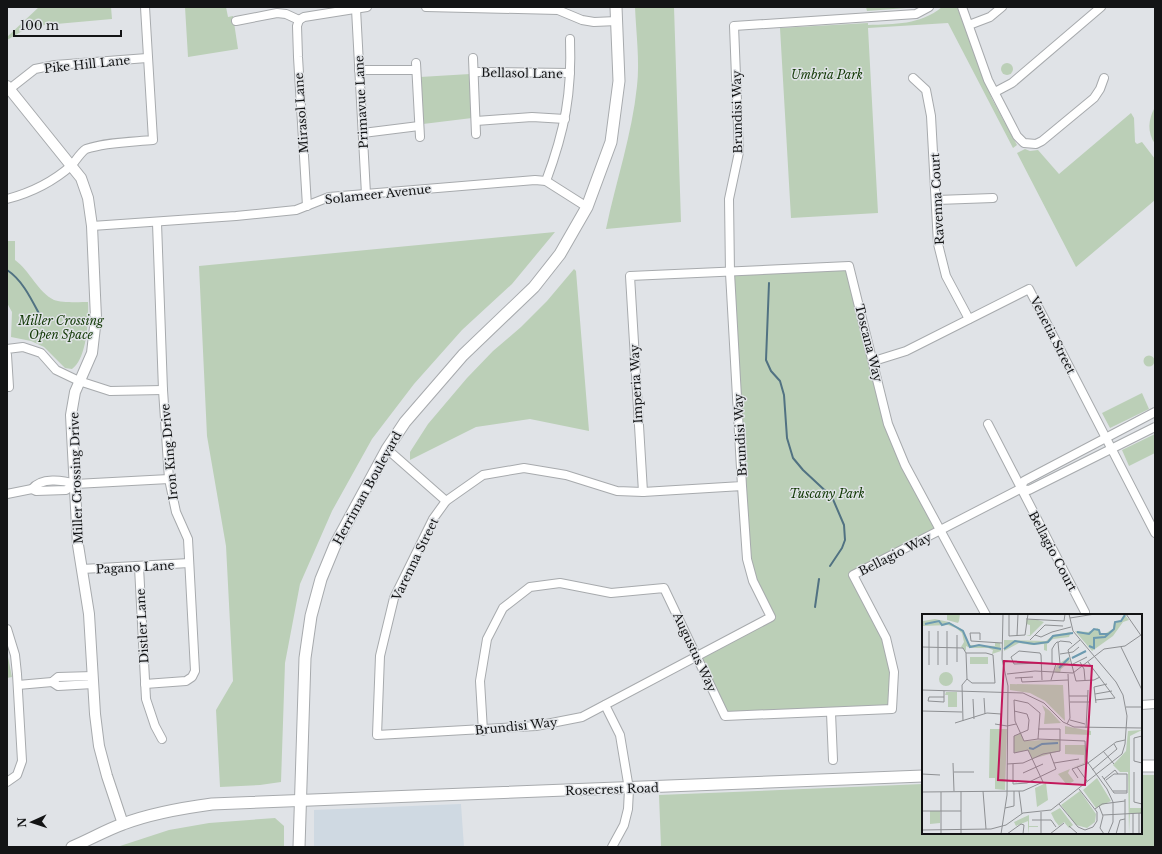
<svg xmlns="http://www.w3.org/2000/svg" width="1162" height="854" viewBox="0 0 1162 854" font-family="'Libre Baskerville',serif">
<rect width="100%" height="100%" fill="#e0e3e7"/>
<polygon fill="#cfd9e2" points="461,804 464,847 314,847 314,810"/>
<g fill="#bbcfb7">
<polygon points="39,7 111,7 112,19 45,25 24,30 7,40 7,37"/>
<polygon points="185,7 226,7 228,17 233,16 238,49 188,57"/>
<path d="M 635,7 L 674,7 L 681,222 L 606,229 C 616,181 632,135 637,86 C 640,62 636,32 635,7 Z"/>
<polygon points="866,7 919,7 867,11"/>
<path d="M 942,7 L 957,7 L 992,99 L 1017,145 L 1013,148 L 948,23 L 868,28 L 878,213 L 791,218 L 780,28 L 868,23 L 868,25 C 895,24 920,25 942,7 Z"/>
<circle cx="1007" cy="69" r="6"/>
<polygon points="470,74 472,118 423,124 420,77"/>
<path d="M 1155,107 L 1155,144 C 1147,132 1148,120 1155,107 Z"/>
<polygon points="1131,113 1134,118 1135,142 1137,144 1142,142 1155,159 1155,200 1076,267 1017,153 1025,149 1030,151 1038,150 1059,174"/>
<polygon points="555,232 512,284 462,330 414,384 372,439 332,511 300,584 285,663 281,782 260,785 220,787 216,710 233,681 226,546 207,436 199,266"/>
<path d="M 7,241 L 15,241 L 15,260 C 30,271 38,292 54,300 C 61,303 81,302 88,302 C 89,319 87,359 72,369 L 65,368 L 44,347 L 31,341 L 11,337 L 12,312 L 7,303 Z"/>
<polygon points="849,266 888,424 940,530 854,575 886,638 894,672 892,709 725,716 698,657 771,617 747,559 730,273"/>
<polygon points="574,269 576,271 589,431 530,419 476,427 410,460 410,452 428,424 467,378 493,351 521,327 547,301"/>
<circle cx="1149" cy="361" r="5.5"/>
<polygon points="1142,393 1149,409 1110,428 1102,413"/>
<polygon points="1155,434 1155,453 1129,466 1122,450"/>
<polygon points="7,652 12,677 7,678"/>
<polygon points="1141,775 1155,775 1155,847 661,847 659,795 923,784 923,833 1141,833"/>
<polygon points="275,818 284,826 284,847 117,847 169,830 209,823"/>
</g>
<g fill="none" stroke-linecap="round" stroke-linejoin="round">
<g stroke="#517282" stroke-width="2">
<path d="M 7,270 C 24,281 33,303 43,321"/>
<polyline points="769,283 766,360 771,371 780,381 784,395 787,438 793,458 803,470 832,497 844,525 845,540 842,548 830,566"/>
<polyline points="815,607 819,579"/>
</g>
<g stroke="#a7aaad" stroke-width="10">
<g id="minor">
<polyline points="426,7 558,10 582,20 594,22 617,21"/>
<polyline points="962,7 988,80 1017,136 1024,143 1036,144 1042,141 1094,98 1100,89 1104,78"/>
<polyline points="356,9 366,194"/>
<polyline points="299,20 297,26 298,57 307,206"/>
<polyline points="299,20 304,17 367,7"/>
<polyline points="236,21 277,13 286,14 299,20"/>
<polyline points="969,25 990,17 1002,7"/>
<polyline points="473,58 476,134"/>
<polyline points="416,63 420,137"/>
<polyline points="359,70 416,70"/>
<polyline points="474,72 570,73"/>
<polyline points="913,78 926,90 931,116 938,244 946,276 969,319"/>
<polyline points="7,91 35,69 55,65 147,58"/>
<polyline points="995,92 1012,83 1101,7"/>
<polyline points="476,121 532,117 565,119"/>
<polyline points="363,133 419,126"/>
<path d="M 546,181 C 565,130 572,93 570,39"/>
<path d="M 7,199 C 30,193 54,181 72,165 C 76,160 81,152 86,149 C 107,142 132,142 153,140 L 145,7"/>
<polyline points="937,200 993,198"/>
<polyline points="92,226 236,216 296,210 329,197 535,180 546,181 587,207"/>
<polyline points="7,349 23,347 41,353 56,370 79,381 110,391 163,390"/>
<polyline points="7,355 9,387 7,387"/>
<polyline points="874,361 906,351 1029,289 1155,533"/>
<polyline points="988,424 1085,612"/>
<polyline points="387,449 446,501"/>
<polyline points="742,486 643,492 617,491 566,475 524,468 483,475 446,501 433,519 394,598 380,656 377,735 536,726 582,717 771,617 753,581 747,559 742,486 730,273 729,199 739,152 734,26 916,14 929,7"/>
<path d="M 32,489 C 41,477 63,480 75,484 L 169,479"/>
<polyline points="1020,489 1024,481 1155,412"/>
<polyline points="643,492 630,276 849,266 888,424 905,465 986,615"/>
<polyline points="7,494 32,489 36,491 66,490 75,484"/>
<polyline points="139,567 146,699 155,726 162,739"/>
<polyline points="82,569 189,563"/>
<polyline points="7,629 15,655 17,674 22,761 17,775 7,782"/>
<polyline points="52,682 58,686 93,684"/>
<polyline points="145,684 186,681 192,677 195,671 188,539 176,512 169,479 163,390 157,223"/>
<polyline points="18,685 52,682 58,677 93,676"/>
<polyline points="605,705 620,735 629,789 628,809 624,825 612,847"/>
<polyline points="1141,705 1155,704"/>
<polyline points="831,713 833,760"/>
<polyline points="483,731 480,681 487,639 503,608 530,587 560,583 611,593 664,588 725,716 892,709 894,672 886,638 853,575 1020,489 1029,490 1155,427"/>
</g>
</g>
<g stroke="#a7aaad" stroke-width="12">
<polyline id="tertiary" points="7,86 81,178 88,198 92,226 96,318 92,353 75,392 71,415 78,545 89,614 95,714 99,746 107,776 123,824"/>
</g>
<g stroke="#a7aaad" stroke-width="13">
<g id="secondary">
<polyline points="1141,766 1155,766"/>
<path d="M 72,847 C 89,840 106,830 123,824 C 152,813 182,808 212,804 L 923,776"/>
<polyline points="299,847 305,658 311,616 321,579 335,545 387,449 405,422 463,355 534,287 560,254 587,207 611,142 619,81 616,7"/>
</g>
</g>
<use href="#minor" stroke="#fff" stroke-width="8"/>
<use href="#tertiary" stroke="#fff" stroke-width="10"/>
<use href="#secondary" stroke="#fff" stroke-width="11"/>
</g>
<g text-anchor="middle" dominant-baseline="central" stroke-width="3" stroke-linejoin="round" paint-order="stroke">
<g font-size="12" fill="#131415" stroke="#e0e3e7">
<text transform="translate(87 64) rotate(-6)">Pike Hill Lane</text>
<text transform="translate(522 73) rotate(1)">Bellasol Lane</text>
<text transform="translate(361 102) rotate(-93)">Primavue Lane</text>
<text transform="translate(737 112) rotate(-91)">Brundisi Way</text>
<text transform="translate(301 113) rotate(-94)">Mirasol Lane</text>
<text transform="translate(378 194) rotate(-6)">Solameer Avenue</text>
<text transform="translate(937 199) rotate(-93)">Ravenna Court</text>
<text transform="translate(1053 335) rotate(63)">Venetia Street</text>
<text transform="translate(869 343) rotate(76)">Toscana Way</text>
<text transform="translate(636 384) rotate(-93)">Imperia Way</text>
<text transform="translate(740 435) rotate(-93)">Brundisi Way</text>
<text transform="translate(169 452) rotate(-95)">Iron King Drive</text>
<text transform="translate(76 478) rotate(-92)">Miller Crossing Drive</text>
<text transform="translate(367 488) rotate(-61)">Herriman Boulevard</text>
<text transform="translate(1053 551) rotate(62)">Bellagio Court</text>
<text transform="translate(895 554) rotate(-27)">Bellagio Way</text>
<text transform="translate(415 559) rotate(-64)">Varenna Street</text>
<text transform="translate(135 567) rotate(-3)">Pagano Lane</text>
<text transform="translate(142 626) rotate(-93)">Distler Lane</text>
<text transform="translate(695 652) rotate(65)">Augustus Way</text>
<text transform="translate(516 726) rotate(-6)">Brundisi Way</text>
<text transform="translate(612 789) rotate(-2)">Rosecrest Road</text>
</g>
<g font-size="12" font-style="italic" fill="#133a07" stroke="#e0e3e7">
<text x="827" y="74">Umbria Park</text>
<text x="61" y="320">Miller Crossing<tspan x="61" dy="14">Open Space</tspan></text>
<text x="827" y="493">Tuscany Park</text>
</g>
</g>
<g transform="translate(922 614)">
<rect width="220" height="220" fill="#e0e3e7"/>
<path d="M 25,0 L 38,0 L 37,7 L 36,9 L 25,6 ZM 202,0 L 207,6 L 201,8 L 191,22 L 170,37 L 153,17 L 166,18 L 176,14 L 179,19 L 184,19 L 191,15 L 192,8 L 199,6 ZM 13,5 L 27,8 L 41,16 L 47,31 L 73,32 L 73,29 L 78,29 L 79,37 L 70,40 L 71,36 L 66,34 L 48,34 L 44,32 L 44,37 L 39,33 L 42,28 L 40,19 L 34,14 L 26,11 L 1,12 L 1,7 ZM 113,5 L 122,8 L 108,22 L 104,22 L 108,21 L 108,11 L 104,10 L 104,6 ZM 149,18 L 147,23 L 131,25 L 125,30 L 125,37 L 122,36 L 122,30 L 110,31 L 97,29 L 82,37 L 82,26 L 124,27 L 131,21 ZM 48,43 L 66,43 L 66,50 L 48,50 ZM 147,43 L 148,48 L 139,55 L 138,59 L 132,58 L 135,51 ZM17 65a7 7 0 1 1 14 0a7 7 0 1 1-14 0ZM 88,70 L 141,71 L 143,107 L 123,87 L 108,79 L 88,76 ZM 24,78 L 35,78 L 35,93 L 26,93 L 26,81 L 23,81 ZM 120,91 L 128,97 L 139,109 L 122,110 L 123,98 ZM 143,112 L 169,117 L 169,121 L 143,120 ZM 68,115 L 85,115 L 83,176 L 73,175 L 73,164 L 67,164 ZM 220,116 L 208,122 L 208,194 L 220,194 L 220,199 L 208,199 L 207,220 L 206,158 L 198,158 L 191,151 L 204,137 L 206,117 ZM 99,119 L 102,127 L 138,125 L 138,137 L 110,145 L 106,136 L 92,139 L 92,122 ZM 143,131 L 163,131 L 164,149 L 149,154 L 162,149 L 162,141 L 143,140 ZM 148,155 L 146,159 L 152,167 L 145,171 L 136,160 ZM 175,164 L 189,187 L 174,194 L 161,176 ZM 124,169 L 126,186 L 115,193 L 113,174 ZM 158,177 L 174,200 L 173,208 L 165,214 L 154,211 L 139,191 ZM 138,194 L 151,211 L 147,214 L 142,208 L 137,212 L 133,207 L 129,199 ZM 8,197 L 18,197 L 18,209 L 8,210 ZM 107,201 L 107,212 L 116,212 L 116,213 L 107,213 L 106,220 L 106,207 L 94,212 L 92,208 Z" fill="#bbcfb7"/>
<path fill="none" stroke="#6c9ab0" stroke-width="2" d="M 3,10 L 17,7 L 20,11 L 27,9 L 41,17 L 48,33 L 57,31 L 79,35M 155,18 L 167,20 L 172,15 L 177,16 L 178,20 L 186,20M 167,32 L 172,34 L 172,24 L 183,23 L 192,15 L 193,8 L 199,7 L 203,1M 82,35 L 93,27 L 112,30 L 126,28 L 131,22 L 151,19M 150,44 L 164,37M 137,54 L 147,44M 107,134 L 111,135 L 120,130 L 136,129"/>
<path fill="none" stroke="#8e9093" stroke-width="1" d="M 87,0 L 87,22 L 103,21 L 106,0M 204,0 L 220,23M 148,4 L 173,0M 104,5 L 142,7 L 143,0M 0,6 L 0,76 L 101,79 L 122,89 L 141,108 L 152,113 L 220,114M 123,11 L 141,12M 7,17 L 7,51M 16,17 L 16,51M 25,17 L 25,51M 35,21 L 35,48M 113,21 L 119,23 L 130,18 L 149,13M 95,22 L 96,0M 58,26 L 58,19 L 48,19 L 49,27 L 80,29M 108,26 L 123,11M 158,26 L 146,36 L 154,67 L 172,66 L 178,63M 136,28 L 138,50 L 130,50 L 130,35 L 133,30 L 135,28 L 137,28 L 138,27 L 148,28 L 150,30M 0,33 L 41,34 L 44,39 L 45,65M 199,33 L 220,76M 44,39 L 64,39 L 71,41M 138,40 L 151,38 L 157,33M 158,48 L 162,55 L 163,66M 166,48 L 193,84 L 173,86M 119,49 L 92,50 L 89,43 L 97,37 L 118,39 L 119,41 L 120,66M 149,51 L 165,43M 85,60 L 113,57 L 151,59 L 182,35 L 203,32 L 219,21M 99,63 L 100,68 L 146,66M 93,64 L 111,63M 45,65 L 50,69 L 73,69 L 71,41M 129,66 L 134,50M 173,80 L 190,77M 0,82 L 0,154M 147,82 L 166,82M 22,83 L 7,83 L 6,87 L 22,88 L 22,77M 62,84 L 63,100M 51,85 L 52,105M 148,88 L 167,88M 174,89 L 172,73 L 185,70M 204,93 L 220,93M 0,97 L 40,98M 148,106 L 163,110M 41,107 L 40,71 L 45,65M 33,109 L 65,99 L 79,100 L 79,110M 73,110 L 85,112 L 94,110M 145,110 L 148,104 L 146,60M 164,114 L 166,76M 220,122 L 212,124 L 212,147 L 220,149M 116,125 L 118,99 L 106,89 L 92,86 L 93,107 L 102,127 L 116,125 L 163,127 L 164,146 L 185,175 L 191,188 L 191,208 L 186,220M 181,137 L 192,150M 31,149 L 32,177M 132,149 L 157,145M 85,150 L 101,149 L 121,140 L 138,137 L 138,115 L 116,115M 91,150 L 91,170 L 105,169 L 134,155 L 128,139M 155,153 L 165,167M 170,156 L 195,135 L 192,130M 32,158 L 52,158M 212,158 L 212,188 L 220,190M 101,159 L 121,150M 0,160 L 18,161M 180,162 L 192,179 L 205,179 L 205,160 L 192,160 L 184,166M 156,164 L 150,155 L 166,149 L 194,128 L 203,126M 182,165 L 193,156 L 196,160M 61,177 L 64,215M 97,177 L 100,200M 191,177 L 205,177M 0,178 L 101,177 L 121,168 L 106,136 L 92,139 L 92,122 L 106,116 L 107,106 L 105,100 L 92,97M 19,178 L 19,220M 203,185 L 203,220M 137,190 L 156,213 L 163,216 L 171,213 L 175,207 L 175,198 L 157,175M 177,192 L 181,202 L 178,214 L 182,220M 83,194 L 92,192 L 92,177M 173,195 L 180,190 L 203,187M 0,197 L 39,197M 211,199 L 211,220M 181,201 L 220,199M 110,206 L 129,206 L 134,213M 147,212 L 156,220M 0,216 L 69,215 L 84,211 L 101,199 L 129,196 L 200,140 L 203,130 L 205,102 L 201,81 L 194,68 L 151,17 L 147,0M 39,220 L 39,177M 79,220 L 85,181 L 86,72 L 80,45 L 81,0M 85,220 L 99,210 L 102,211 L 101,220M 119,220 L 119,198M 128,220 L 142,209M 194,220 L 198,206 L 203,205M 217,220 L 217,199"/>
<path fill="#c2185b" fill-opacity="0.15" stroke="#c2185b" stroke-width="2" d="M 82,47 L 170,52 L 163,171 L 76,166 Z"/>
<rect width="220" height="220" fill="none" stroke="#131415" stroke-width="2"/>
</g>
<rect width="1162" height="854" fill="none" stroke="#131415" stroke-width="16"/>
<g transform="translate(32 822) rotate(267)" stroke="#e0e3e7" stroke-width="3" paint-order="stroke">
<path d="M0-3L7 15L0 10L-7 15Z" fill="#131415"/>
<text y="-6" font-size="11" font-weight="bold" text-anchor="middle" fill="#131415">N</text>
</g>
<path d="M14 30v6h107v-6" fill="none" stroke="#131415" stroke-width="2"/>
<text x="20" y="30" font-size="12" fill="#131415" stroke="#e0e3e7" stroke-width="3" paint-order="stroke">100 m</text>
</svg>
